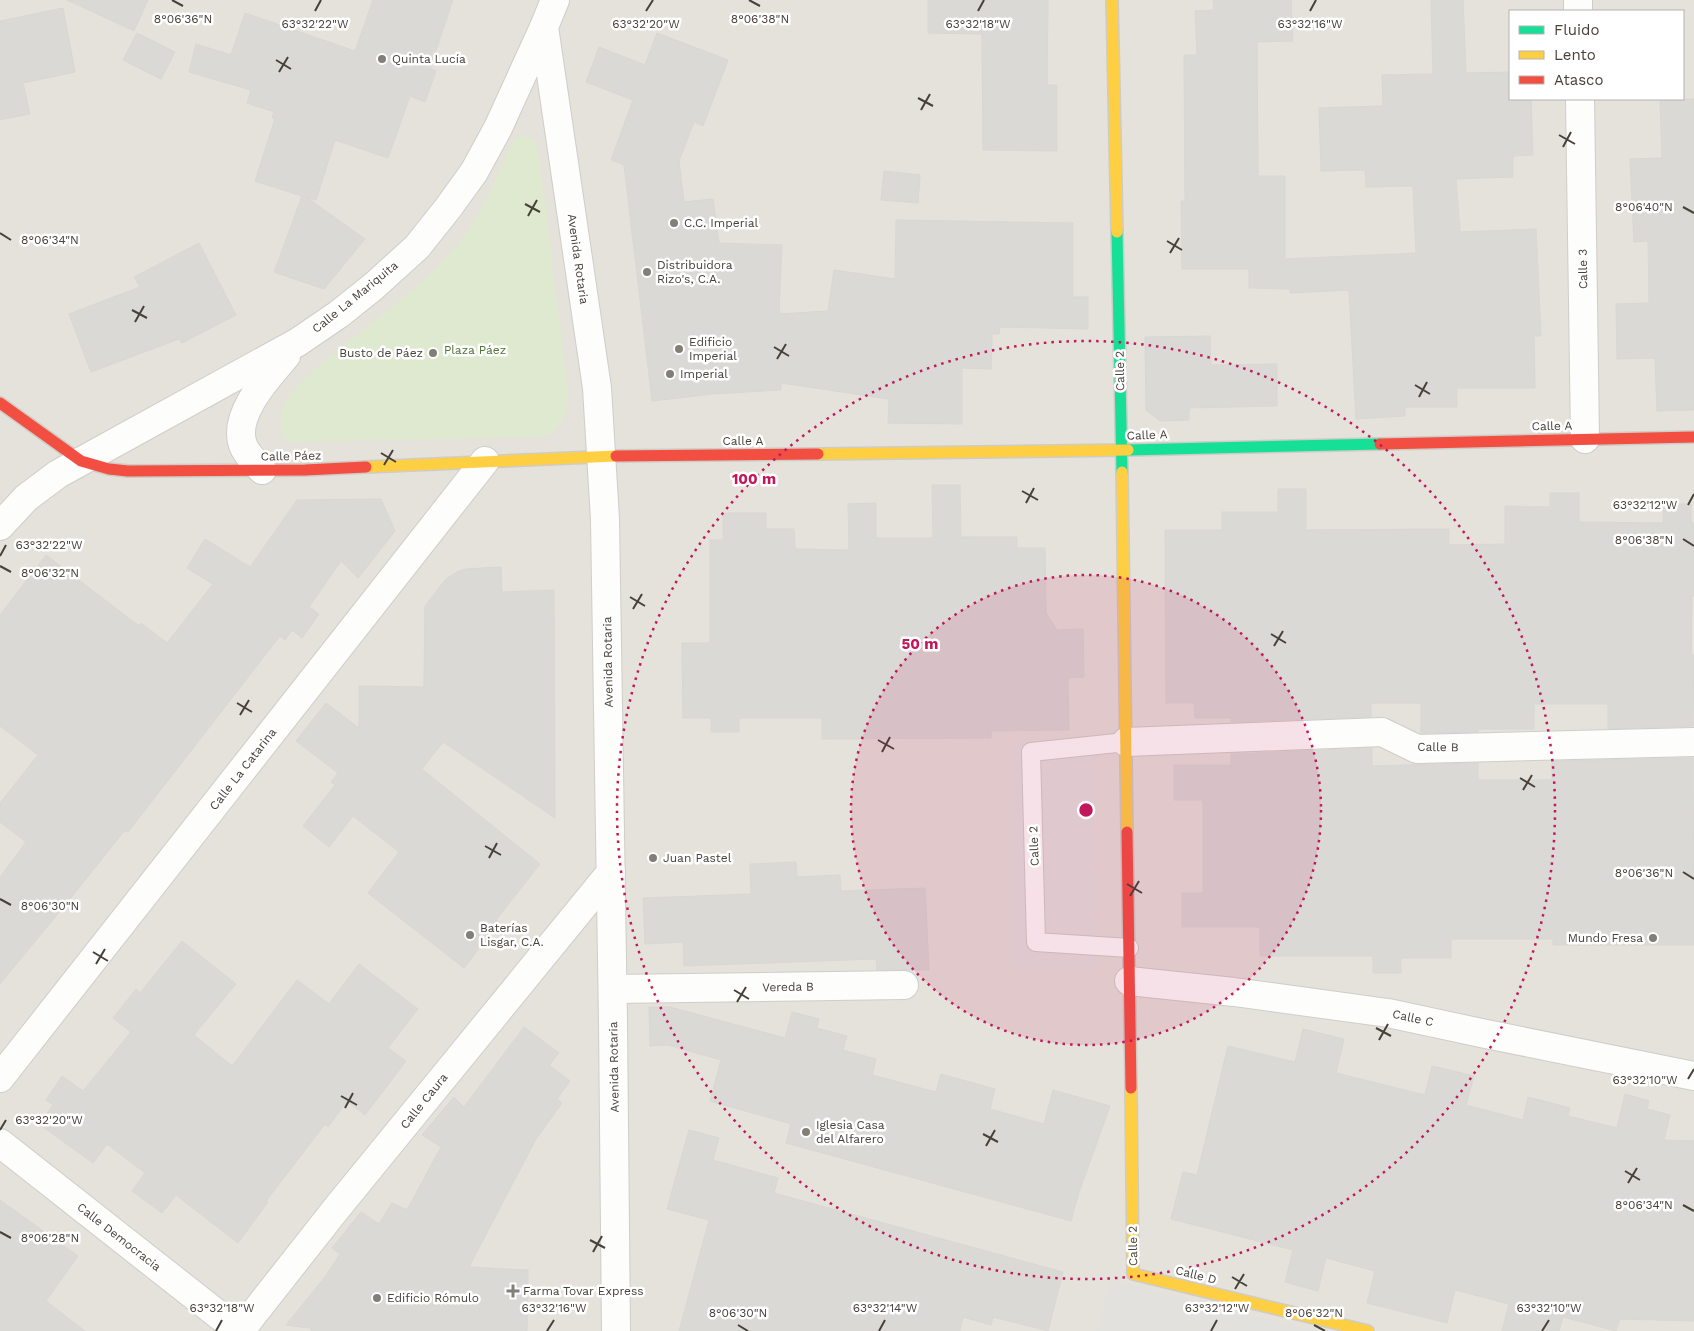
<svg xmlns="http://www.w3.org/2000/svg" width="1694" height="1331" viewBox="0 0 1694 1331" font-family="'Work Sans',sans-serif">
<rect width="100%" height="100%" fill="#f1f0ed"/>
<path fill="#e5e1db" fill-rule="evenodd" d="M 0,0 L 1694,0 L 1694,1331 L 0,1331 ZM 1510,11 L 1683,11 L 1683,99 L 1510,99 Z"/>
<path fill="#dfe9d0" d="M 520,136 C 533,136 537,142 539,154 L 568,391 C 567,411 564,431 542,437 L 292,442 L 283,438 C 276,420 283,403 294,389 C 346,336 415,298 462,239 C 484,211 496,177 511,144 L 514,139 Z"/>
<g fill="#e3e1de">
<polygon points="1011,741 1094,741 1095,969 1012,969"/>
<polygon points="1110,1279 1316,1331 1097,1331"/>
</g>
<g fill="#dbd9d5" stroke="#d9d7d3">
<polygon points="67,0 148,0 134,31"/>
<polygon points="373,0 453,0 430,68 436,71 425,102 410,96 388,158 335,140 316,200 306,197 365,239 324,289 274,272 302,196 255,181 275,119 272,118 274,112 247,103 251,90 189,72 196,44 231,55 245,13 355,51"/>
<polygon points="928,0 1048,0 1047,85 1057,85 1057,151 983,150 982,34 928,33"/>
<polygon points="1213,0 1291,0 1293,41 1257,42 1258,176 1285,176 1285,259 1416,253 1413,186 1366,187 1365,170 1321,171 1319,108 1383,106 1382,75 1433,74 1431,0 1463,0 1466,73 1510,72 1510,99 1531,99 1533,155 1513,156 1513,177 1456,179 1460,232 1536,229 1541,336 1534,336 1535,388 1457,388 1457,407 1405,407 1405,416 1356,419 1349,290 1290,293 1290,289 1249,288 1249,269 1182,269 1181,201 1185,201 1184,55 1197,55 1195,11 1214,10"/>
<polygon points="63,8 75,72 23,83 30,114 0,120 0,21"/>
<polygon points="137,33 175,52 161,79 123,60"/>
<polygon points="657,33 728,60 703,126 694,122 679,161 684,202 713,199 719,243 782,245 779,314 828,311 834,270 895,279 896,220 1073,223 1073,297 1088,297 1088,329 1000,327 999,334 992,334 991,369 962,368 962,424 888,423 889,399 781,383 781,390 712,394 652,401 624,165 611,160 633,100 586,82 599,47 645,65"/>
<polygon points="1660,99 1694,99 1694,410 1657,411 1655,358 1617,359 1616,304 1649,303 1648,241 1634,242 1630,159 1662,158"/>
<polygon points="884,171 920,175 918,203 881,200"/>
<polygon points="199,243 236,315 182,343 179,339 91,372 69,314 140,287 134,277"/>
<polygon points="1210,336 1211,365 1277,364 1277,406 1189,408 1189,420 1160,421 1146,410 1145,337"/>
<polygon points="932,485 960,485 961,537 1017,537 1017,548 1045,548 1046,613 1057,630 1083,629 1084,677 1068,678 1069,730 991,731 991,738 822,739 822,718 739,718 739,732 711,732 711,718 683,718 682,643 710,643 710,540 723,540 723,513 766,513 766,529 794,529 795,549 849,550 848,504 876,503 876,538 933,538"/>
<polygon points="1278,489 1306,489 1306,530 1449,529 1449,545 1505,544 1505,506 1550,507 1550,493 1579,493 1579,522 1663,523 1663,504 1691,504 1691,523 1694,523 1694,596 1692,596 1691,655 1694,655 1693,726 1608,729 1608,704 1534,704 1534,729 1478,729 1478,732 1421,733 1421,703 1371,703 1371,717 1231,722 1231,718 1195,718 1194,703 1166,703 1165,530 1222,530 1222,512 1278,512"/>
<polygon points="381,499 395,531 358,578 341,561 309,607 319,614 302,638 292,630 285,640 280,636 128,832 125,830 66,904 0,984 0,877 26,842 0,822 0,803 38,755 0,726 0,615 46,555 139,626 141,623 167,643 213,584 187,568 205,539 250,567 297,500"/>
<polygon points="501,567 502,592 554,590 555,818 443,742 422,769 540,864 496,920 499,922 464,968 368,893 399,852 353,816 329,847 303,826 335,785 331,782 338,773 296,741 326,703 359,728 359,686 424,687 425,606 446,579 457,572 466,569"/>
<polygon points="1372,748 1372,766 1478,763 1478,780 1552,780 1552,761 1693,758 1694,945 1553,945 1553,939 1451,939 1451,958 1401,958 1401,973 1373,973 1373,956 1260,956 1260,927 1182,927 1182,893 1203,893 1203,800 1174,800 1174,765 1231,765 1231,754"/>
<polygon points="796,862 797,877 840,875 841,891 925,888 929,970 877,970 876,959 684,966 683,942 645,944 643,898 751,894 750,864"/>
<polygon points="182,941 236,984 194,1035 232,1066 297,980 329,1004 359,964 418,1009 388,1048 406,1061 365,1115 347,1101 328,1127 325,1124 266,1201 268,1202 238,1243 176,1195 162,1213 132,1191 145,1173 107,1144 93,1163 39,1124 53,1105 46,1100 62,1076 83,1091 131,1032 113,1018 136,989 140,993"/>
<polygon points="649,1007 670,1007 785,1038 792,1012 819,1019 817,1028 847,1036 843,1050 876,1059 872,1075 936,1092 941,1074 995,1089 990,1109 1044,1124 1053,1090 1110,1106 1079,1192 1071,1221 786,1143 791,1124 710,1101 721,1060 668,1045 650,1046"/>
<polygon points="524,1027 559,1053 549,1065 570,1081 557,1099 562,1103 536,1139 469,1267 528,1270 527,1331 312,1331 310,1328 286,1325 325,1277 340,1254 332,1248 361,1212 379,1224 392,1203 407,1210 441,1147 422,1135 454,1097 464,1107"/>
<polygon points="1303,1029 1344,1039 1336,1073 1425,1095 1432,1066 1474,1076 1466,1105 1523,1120 1528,1097 1570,1108 1568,1116 1617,1128 1625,1094 1649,1101 1647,1109 1670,1115 1664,1140 1694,1141 1694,1321 1620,1319 1616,1331 1563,1317 1559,1331 1502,1331 1509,1304 1455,1290 1447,1323 1367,1303 1375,1271 1326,1258 1318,1291 1285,1282 1293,1250 1171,1219 1183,1172 1197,1175 1228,1046 1295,1062"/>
<polygon points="689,1130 719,1138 713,1160 778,1178 774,1193 1063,1272 1048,1331 993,1317 991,1325 963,1317 960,1331 679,1331 709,1220 667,1209"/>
<polygon points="0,1200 78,1256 46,1301 85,1331 0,1331"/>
</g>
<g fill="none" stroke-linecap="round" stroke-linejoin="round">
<g stroke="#cfceca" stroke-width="20">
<polyline id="lane" points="1126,742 1031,752 1036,942 1129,948"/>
</g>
<g stroke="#cfceca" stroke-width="30">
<g id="street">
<polyline points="1578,0 1578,11"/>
<polyline points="544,27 597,388 605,519 613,1022 616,1331"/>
<polyline points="1580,99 1585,439"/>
<path d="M 262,470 C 256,463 246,454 243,445 C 232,415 268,377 286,356"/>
<polyline points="0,526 26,498 58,474 298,342 339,314 374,286 417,247 448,208 474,172 498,128 544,27 555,0"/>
<polyline points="1126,742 1382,732 1417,749 1694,742"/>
<polyline points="1129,981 1234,992 1388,1013 1486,1034 1694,1076"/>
<polyline points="613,989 904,985"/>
<polyline points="0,1078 485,461"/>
<polyline points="0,1143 239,1331"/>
<polyline points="240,1331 336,1209 611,872"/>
</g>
</g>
<g stroke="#cfccc5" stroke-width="14">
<g id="fast">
<polyline points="1117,232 1122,472"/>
<polyline points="1128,450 1380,444"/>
</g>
</g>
<g stroke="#cfccc5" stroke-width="14">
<g id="slow">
<polyline points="1112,0 1117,232"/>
<polyline points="818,454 1128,450"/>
<polyline points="366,467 616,456"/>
<polyline points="1122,472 1127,832"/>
<polyline points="1131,1088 1133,1274 1368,1331"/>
</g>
</g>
<g stroke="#cfccc5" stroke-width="14">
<g id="jam">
<polyline points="0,403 81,461 109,469 128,471 305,470 366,467"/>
<polyline points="1380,444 1694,437"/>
<polyline points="616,456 818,454"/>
<polyline points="1127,832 1131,1088"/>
</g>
</g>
<use href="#lane" stroke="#fdfdfc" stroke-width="18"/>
<use href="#street" stroke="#fdfdfc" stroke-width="28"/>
<use href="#fast" stroke="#16e098" stroke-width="11"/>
<use href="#slow" stroke="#ffcf43" stroke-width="11"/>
<use href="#jam" stroke="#f24e42" stroke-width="11"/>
</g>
<path fill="none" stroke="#474139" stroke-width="2" d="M 172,0 L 183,6M 749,0 L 760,6M 315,11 L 321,0M 646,11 L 653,0M 978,11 L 984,0M 1310,11 L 1316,0M 276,60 L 291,69M 279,72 L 288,57M 918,98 L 933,106M 921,110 L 930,94M 1559,135 L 1575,144M 1563,147 L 1571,132M 525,204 L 540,212M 1683,207 L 1694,213M 528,216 L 537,200M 0,233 L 11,240M 1167,241 L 1182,250M 1170,253 L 1179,238M 132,310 L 147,318M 135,322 L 144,306M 774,347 L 789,356M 777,359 L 786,344M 1415,385 L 1430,394M 1419,397 L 1427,382M 381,453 L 396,462M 384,465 L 393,450M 1022,491 L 1038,500M 1026,503 L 1034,488M 1688,505 L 1694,494M 1683,539 L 1694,546M 0,556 L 6,545M 0,566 L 11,572M 630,597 L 645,606M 633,609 L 642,594M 1271,634 L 1286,643M 1274,646 L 1283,631M 237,703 L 252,712M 240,715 L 249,700M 878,740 L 894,749M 882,752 L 890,737M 1520,778 L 1535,787M 1523,790 L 1532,775M 485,846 L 501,855M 489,858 L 497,843M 1683,872 L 1694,879M 1127,884 L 1142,893M 1130,896 L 1139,881M 0,899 L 11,905M 93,952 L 108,961M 96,964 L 105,949M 734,990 L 749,999M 737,1002 L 746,987M 1376,1028 L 1391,1036M 1379,1040 L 1388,1024M 1688,1079 L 1694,1069M 341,1096 L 357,1105M 345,1108 L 353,1093M 0,1130 L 6,1120M 983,1134 L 998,1142M 986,1146 L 995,1130M 1625,1171 L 1640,1180M 1628,1183 L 1637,1168M 1683,1205 L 1694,1211M 0,1232 L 11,1238M 590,1240 L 605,1248M 593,1252 L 602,1236M 1232,1277 L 1247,1286M 1235,1289 L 1244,1274M 738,1325 L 748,1331M 1314,1325 L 1325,1331M 216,1331 L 222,1320M 547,1331 L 554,1320M 879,1331 L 885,1320M 1211,1331 L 1217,1320M 1542,1331 L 1549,1320"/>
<circle cx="1086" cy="810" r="235" fill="#c2185b" fill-opacity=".12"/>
<g fill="none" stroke="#c2185b" stroke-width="2.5" stroke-dasharray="2.5 5">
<circle cx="1086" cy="810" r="235"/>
<circle cx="1086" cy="810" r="469"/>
</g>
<g fill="#827e78" stroke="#fff" stroke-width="2">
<circle cx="382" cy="59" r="5"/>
<circle cx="674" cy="223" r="5"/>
<circle cx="647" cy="272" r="5"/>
<circle cx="679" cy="349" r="5"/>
<circle cx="433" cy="353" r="5"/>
<circle cx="670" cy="374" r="5"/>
<circle cx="653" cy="858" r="5"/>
<circle cx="470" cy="935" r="5"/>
<circle cx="1653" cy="938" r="5"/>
<circle cx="806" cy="1132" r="5"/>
<path d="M510.5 1283.5h5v5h5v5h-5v5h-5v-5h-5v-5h5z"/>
<circle cx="377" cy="1298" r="5"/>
</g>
<g text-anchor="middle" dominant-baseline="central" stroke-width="5" stroke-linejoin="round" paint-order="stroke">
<g font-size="12" fill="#474139" stroke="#fff" text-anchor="start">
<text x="392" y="59">Quinta Lucía</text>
<text x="684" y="223">C.C. Imperial</text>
<text x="657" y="265">Distribuidora<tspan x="657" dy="14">Rizo's, C.A.</tspan></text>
<text x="689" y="342">Edificio<tspan x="689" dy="14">Imperial</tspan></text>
<text x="423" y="353" text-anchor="end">Busto de Páez</text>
<text x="680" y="374">Imperial</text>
<text x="663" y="858">Juan Pastel</text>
<text x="480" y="928">Baterías<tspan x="480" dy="14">Lisgar, C.A.</tspan></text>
<text x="1643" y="938" text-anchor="end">Mundo Fresa</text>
<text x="816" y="1125">Iglesia Casa<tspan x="816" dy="14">del Alfarero</tspan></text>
<text x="523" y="1291">Farma Tovar Express</text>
<text x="387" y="1298">Edificio Rómulo</text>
</g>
<g font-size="12" fill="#474139" stroke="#fff">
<text transform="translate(578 259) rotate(82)">Avenida Rotaria</text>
<text transform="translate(1583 269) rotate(-91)">Calle 3</text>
<text transform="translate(355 297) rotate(-39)">Calle La Mariquita</text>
<text transform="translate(1120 371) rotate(-91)">Calle 2</text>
<text transform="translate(1552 426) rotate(-1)">Calle A</text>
<text transform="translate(1147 435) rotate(-2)">Calle A</text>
<text x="743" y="441">Calle A</text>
<text transform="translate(291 456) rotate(-1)">Calle Páez</text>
<text transform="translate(608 662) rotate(-91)">Avenida Rotaria</text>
<text transform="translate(1438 747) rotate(1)">Calle B</text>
<text transform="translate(243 769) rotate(-52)">Calle La Catarina</text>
<text transform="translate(1034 846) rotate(-92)">Calle 2</text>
<text transform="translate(788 987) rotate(-1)">Vereda B</text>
<text transform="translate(1413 1018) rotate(12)">Calle C</text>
<text transform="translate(614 1067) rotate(-91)">Avenida Rotaria</text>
<text transform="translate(424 1101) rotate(-51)">Calle Caura</text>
<text transform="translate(119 1237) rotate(38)">Calle Democracia</text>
<text transform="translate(1133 1246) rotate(-91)">Calle 2</text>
<text transform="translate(1196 1275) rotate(14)">Calle D</text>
</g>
<g font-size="12" fill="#4d7233" stroke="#fff">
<text x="475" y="350">Plaza Páez</text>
</g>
</g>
<g font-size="12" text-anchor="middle" fill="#474139" stroke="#fff" stroke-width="5" stroke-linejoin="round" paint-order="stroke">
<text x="183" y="23">8°06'36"N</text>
<text x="760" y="23">8°06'38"N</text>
<text x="646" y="28">63°32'20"W</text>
<text x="315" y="28">63°32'22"W</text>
<text x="978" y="28">63°32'18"W</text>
<text x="1310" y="28">63°32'16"W</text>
<text x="1644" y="211">8°06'40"N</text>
<text x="50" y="244">8°06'34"N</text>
<text x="1645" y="509">63°32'12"W</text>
<text x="1644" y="544">8°06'38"N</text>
<text x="49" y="549">63°32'22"W</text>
<text x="50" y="577">8°06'32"N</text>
<text x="1644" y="877">8°06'36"N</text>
<text x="50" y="910">8°06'30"N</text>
<text x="1645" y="1084">63°32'10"W</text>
<text x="49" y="1124">63°32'20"W</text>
<text x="1644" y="1209">8°06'34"N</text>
<text x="50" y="1242">8°06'28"N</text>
<text x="222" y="1312">63°32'18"W</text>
<text x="554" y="1312">63°32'16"W</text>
<text x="885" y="1312">63°32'14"W</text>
<text x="1217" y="1312">63°32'12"W</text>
<text x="1549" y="1312">63°32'10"W</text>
<text x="738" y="1317">8°06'30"N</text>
<text x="1314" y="1317">8°06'32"N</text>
</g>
<circle cx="1086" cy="810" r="8" fill="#c2185b" stroke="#fff" stroke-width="2.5"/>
<g font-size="15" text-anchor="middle" font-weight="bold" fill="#c2185b" stroke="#fff" stroke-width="5" stroke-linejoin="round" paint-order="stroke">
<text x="754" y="484">100 m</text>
<text x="920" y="649">50 m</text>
</g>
<rect x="1509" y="10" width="175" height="90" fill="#ffffff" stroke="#b5b3b0"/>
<rect x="1519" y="26" width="25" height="8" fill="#16e098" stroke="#b5b3b0"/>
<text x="1554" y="35" font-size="15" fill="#474139">Fluido</text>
<rect x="1519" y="51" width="25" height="8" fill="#ffcf43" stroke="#b5b3b0"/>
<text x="1554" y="60" font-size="15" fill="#474139">Lento</text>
<rect x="1519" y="76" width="25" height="8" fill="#f24e42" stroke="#b5b3b0"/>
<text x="1554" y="85" font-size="15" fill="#474139">Atasco</text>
</svg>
